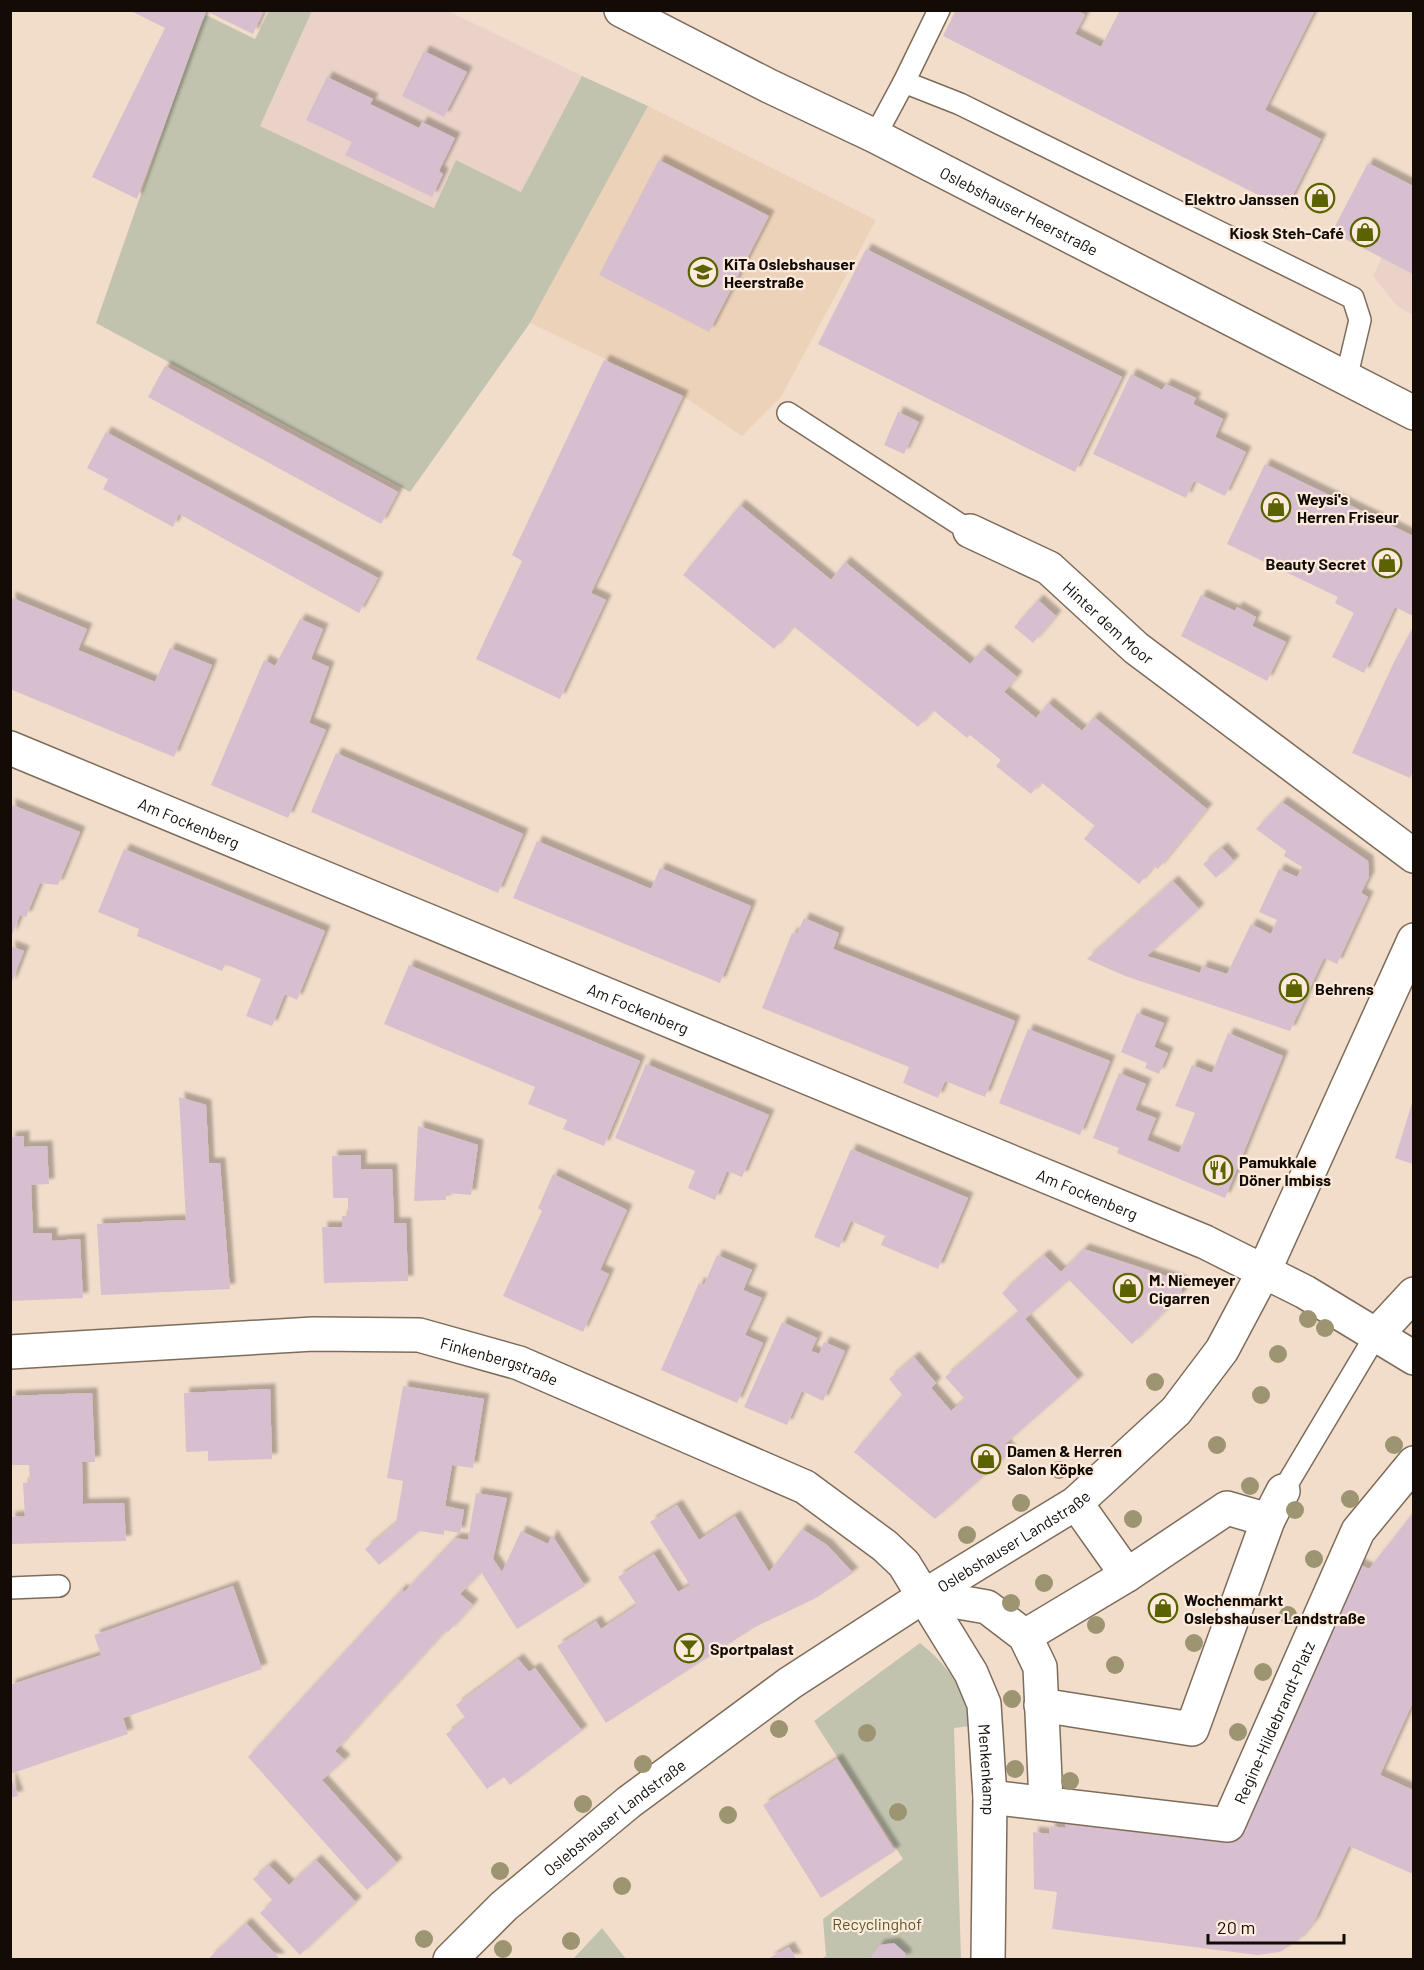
<svg xmlns="http://www.w3.org/2000/svg" width="1424" height="1970" viewBox="0 0 1424 1970" font-family="Barlow,sans-serif">
<defs>
<filter id="shadow"><feDropShadow dx="5.5" dy="-5.5" stdDeviation="1.5" flood-color="#0004"/></filter>
</defs>
<rect width="100%" height="100%" fill="#f2ddcb"/>
<g fill="#ead2c8">
<polygon points="312,11 448,11 582,76 521,192 457,160 435,208 260,126"/>
<polygon points="1413,192 1413,315 1397,306 1373,276"/>
</g>
<polygon fill="#edd2ba" points="648,106 876,220 781,397 742,436 683,396 530,323"/>
<g fill="#c1c3ae">
<polygon points="269,11 312,11 260,126 434,208 456,160 521,192 582,76 648,106 530,323 410,492 96,323 200,25 206,15 255,39"/>
<path d="M 920,1643 C 948,1665 965,1690 971,1726 L 954,1728 L 961,1959 L 821,1959 L 826,1956 L 823,1919 L 903,1859 L 814,1721 Z"/>
<polygon points="602,1928 626,1959 573,1959"/>
</g>
<g fill="#d7bfcf" filter="url(#shadow)">
<polygon points="129,10 264,10 253,34 206,11 137,199 92,177 165,28"/>
<polygon points="956,10 1077,10 1085,15 1075,34 1101,47 1120,10 1315,10 1265,110 1321,139 1286,209 943,36"/>
<polygon points="424,51 467,72 444,117 402,96"/>
<polygon points="327,77 373,99 370,104 419,128 422,122 455,138 439,171 443,174 432,197 345,155 352,142 306,120"/>
<polygon points="659,160 769,216 709,332 599,275"/>
<polygon points="1368,163 1413,186 1413,274 1332,232"/>
<polygon points="866,249 1122,377 1075,472 818,344"/>
<polygon points="604,360 683,396 591,593 606,600 560,699 476,659 522,561 512,555"/>
<polygon points="165,366 398,492 381,524 148,397"/>
<polygon points="1131,374 1162,390 1166,384 1196,398 1193,404 1223,419 1215,437 1246,452 1225,496 1194,481 1186,498 1093,454"/>
<polygon points="898,412 919,422 904,454 884,445"/>
<polygon points="106,432 378,578 359,613 179,514 173,527 103,489 108,479 87,468"/>
<polygon points="1265,464 1413,536 1413,616 1395,607 1364,673 1332,657 1354,613 1335,603 1338,597 1227,544"/>
<polygon points="740,505 831,580 845,562 970,664 983,649 1017,677 1004,692 1036,718 1048,703 1082,731 1094,717 1207,809 1158,869 1154,866 1139,884 1084,839 1095,826 1041,782 1031,794 996,766 1001,760 970,735 967,738 933,710 918,727 793,626 774,649 683,575"/>
<polygon points="1201,595 1235,611 1237,607 1256,617 1252,626 1286,642 1267,681 1181,636"/>
<polygon points="10,597 87,629 78,650 155,682 170,648 212,665 174,757 10,689"/>
<polygon points="1038,600 1056,616 1033,643 1014,627"/>
<polygon points="300,619 323,629 311,659 329,667 309,723 326,730 288,818 211,785 264,660 275,666"/>
<polygon points="1413,627 1413,771 1410,778 1352,753 1394,662"/>
<polygon points="336,753 523,834 498,893 311,812"/>
<polygon points="1282,802 1368,861 1369,877 1361,893 1368,897 1337,964 1324,958 1290,1031 1125,976 1087,959 1173,881 1199,909 1147,956 1200,973 1202,966 1227,974 1251,924 1271,934 1277,920 1259,912 1279,869 1297,877 1302,867 1284,856 1286,851 1256,829"/>
<polygon points="10,804 80,832 58,885 40,883 26,917 20,915 11,937"/>
<polygon points="537,841 651,889 660,868 751,906 720,983 513,898"/>
<polygon points="1222,848 1234,861 1216,878 1203,864"/>
<polygon points="124,849 325,931 297,1000 285,994 272,1026 246,1016 261,979 225,964 222,971 137,936 139,929 98,912"/>
<polygon points="804,918 839,933 833,949 1015,1021 985,1097 945,1081 938,1098 903,1083 909,1067 762,1008 792,933 797,934"/>
<polygon points="10,946 24,951 11,984 10,984"/>
<polygon points="409,965 640,1061 604,1146 563,1129 567,1120 528,1104 535,1087 384,1024"/>
<polygon points="1137,1013 1164,1023 1154,1047 1168,1053 1159,1074 1145,1068 1147,1063 1121,1052"/>
<polygon points="1028,1029 1110,1061 1080,1135 999,1103"/>
<polygon points="1228,1033 1283,1056 1225,1198 1117,1153 1119,1148 1093,1138 1119,1073 1146,1084 1135,1110 1156,1118 1147,1140 1179,1153 1195,1113 1175,1106 1192,1065 1212,1073"/>
<polygon points="646,1064 769,1115 742,1177 727,1171 715,1200 688,1188 695,1171 615,1138"/>
<polygon points="179,1097 206,1105 209,1163 220,1163 230,1289 101,1295 97,1224 186,1220"/>
<polygon points="1413,1100 1413,1164 1395,1158"/>
<polygon points="418,1126 478,1145 471,1195 446,1193 446,1200 414,1201"/>
<polygon points="24,1136 24,1147 47,1146 49,1184 31,1185 33,1233 52,1233 52,1241 80,1239 83,1298 10,1301 10,1137"/>
<polygon points="851,1149 968,1198 938,1269 881,1245 885,1236 851,1221 839,1248 814,1237"/>
<polygon points="361,1155 361,1169 392,1169 394,1223 406,1223 408,1281 324,1283 322,1227 342,1227 342,1216 348,1216 348,1198 333,1198 332,1156"/>
<polygon points="553,1174 627,1210 600,1270 609,1274 583,1332 503,1296 542,1211 538,1208"/>
<polygon points="1084,1249 1181,1281 1182,1294 1132,1344 1069,1280 1025,1319 1078,1380 1005,1444 1011,1452 935,1519 854,1452 902,1395 889,1379 914,1357 936,1383 931,1388 951,1411 965,1399 945,1377 1019,1312 1002,1293 1044,1255 1061,1272"/>
<polygon points="717,1255 752,1270 743,1290 762,1298 745,1335 763,1343 737,1403 661,1370 699,1283 704,1285"/>
<polygon points="782,1322 817,1338 811,1351 819,1354 824,1342 845,1351 823,1401 802,1391 787,1425 744,1407"/>
<polygon points="403,1386 484,1399 473,1468 452,1465 445,1506 464,1510 460,1533 444,1530 444,1535 419,1531 379,1565 365,1549 396,1523 403,1481 387,1478"/>
<polygon points="270,1389 272,1459 208,1461 208,1451 186,1452 184,1393"/>
<polygon points="92,1393 95,1462 82,1462 83,1504 124,1503 126,1541 10,1544 10,1517 25,1516 23,1483 30,1482 29,1465 12,1465 10,1396"/>
<polygon points="476,1493 507,1498 493,1559 502,1572 521,1531 548,1544 552,1535 585,1586 517,1629 481,1572 460,1594 473,1605 448,1632 446,1630 335,1751 345,1760 322,1780 397,1863 367,1890 248,1757 402,1589 404,1592 455,1538 468,1540"/>
<polygon points="677,1505 699,1540 735,1516 769,1572 802,1529 827,1545 853,1573 814,1599 755,1627 606,1723 557,1646 596,1621 601,1629 637,1605 618,1577 654,1554 678,1592 690,1585 650,1522"/>
<polygon points="1413,1513 1413,1702 1380,1775 1413,1790 1413,1874 1349,1846 1314,1922 1299,1940 1280,1952 1257,1955 1052,1929 1057,1892 1034,1889 1033,1832 1049,1834 1050,1826 1065,1828 1067,1818 1242,1831 1355,1562 1369,1569"/>
<polygon points="233,1586 262,1669 123,1718 128,1734 10,1774 10,1685 101,1655 94,1635"/>
<polygon points="518,1659 529,1672 535,1668 582,1731 510,1785 504,1777 487,1789 446,1734 466,1719 456,1705"/>
<polygon points="837,1759 895,1851 821,1898 763,1805"/>
<polygon points="10,1775 18,1796 10,1798"/>
<polygon points="316,1860 356,1902 300,1955 260,1913 273,1901 253,1879 269,1865 289,1885"/>
<polygon points="246,1923 280,1959 208,1959 219,1949"/>
<polygon points="894,1943 905,1953 906,1959 870,1959 879,1945"/>
<polygon points="789,1947 796,1959 768,1959"/>
</g>
<g fill="none" stroke-linecap="round" stroke-linejoin="round">
<g stroke="#7e6c5b" stroke-width="24">
<g id="service">
<polyline points="904,82 939,10"/>
<polyline points="875,136 904,82 960,104 1353,298 1360,320 1346,379"/>
<polyline points="788,413 970,531"/>
<polyline points="1283,1491 1376,1335"/>
<polyline points="10,1588 59,1586"/>
</g>
</g>
<g stroke="#7e6c5b" stroke-width="36">
<g id="pedestrian">
<polyline points="1076,1503 1127,1575"/>
<polyline points="924,1596 987,1607 1025,1636 1040,1667 1046,1802"/>
<polyline points="1025,1636 1127,1575 1227,1508 1268,1520 1283,1491"/>
<polyline points="1041,1705 1192,1729 1268,1520"/>
<path id="s1" d="M 990,1797 L 1228,1825 L 1358,1531 L 1414,1463"/>
</g>
</g>
<g stroke="#7e6c5b" stroke-width="36">
<g id="minor">
<path id="s2" d="M 970,531 L 1049,568 L 1136,648 L 1414,856"/>
<path id="s3" d="M 10,748 L 1205,1242 L 1305,1292 L 1414,1358"/>
<polyline points="1376,1335 1414,1294"/>
<path id="s4" d="M 10,1352 L 313,1334 L 419,1335 L 519,1363 L 805,1487 L 885,1546 L 904,1564 L 971,1673 L 984,1704 L 990,1797 L 988,1960"/>
<path id="s5" d="M 450,1960 L 504,1906 L 629,1802 L 790,1683 L 924,1596 L 1076,1503 L 1176,1411 L 1222,1350 L 1264,1271 L 1414,940"/>
</g>
</g>
<g stroke="#7e6c5b" stroke-width="36">
<g id="secondary">
<path id="s6" d="M 621,10 L 769,86 L 875,136 L 1414,413"/>
</g>
</g>
<use href="#service" stroke="#fff" stroke-width="21"/>
<use href="#pedestrian" stroke="#fff" stroke-width="33"/>
<use href="#minor" stroke="#fff" stroke-width="33"/>
<use href="#secondary" stroke="#fff" stroke-width="33"/>
</g>
<g fill="#9d9471">
<circle cx="1308" cy="1319" r="9"/>
<circle cx="1325" cy="1328" r="9"/>
<circle cx="1278" cy="1354" r="9"/>
<circle cx="1155" cy="1382" r="9"/>
<circle cx="1261" cy="1395" r="9"/>
<circle cx="1217" cy="1445" r="9"/>
<circle cx="1394" cy="1445" r="9"/>
<circle cx="1059" cy="1470" r="9"/>
<circle cx="1250" cy="1486" r="9"/>
<circle cx="1350" cy="1499" r="9"/>
<circle cx="1021" cy="1503" r="9"/>
<circle cx="1295" cy="1510" r="9"/>
<circle cx="1133" cy="1519" r="9"/>
<circle cx="967" cy="1535" r="9"/>
<circle cx="1314" cy="1559" r="9"/>
<circle cx="1044" cy="1583" r="9"/>
<circle cx="1011" cy="1603" r="9"/>
<circle cx="1288" cy="1615" r="9"/>
<circle cx="1096" cy="1625" r="9"/>
<circle cx="1194" cy="1643" r="9"/>
<circle cx="1115" cy="1665" r="9"/>
<circle cx="1263" cy="1672" r="9"/>
<circle cx="1012" cy="1699" r="9"/>
<circle cx="779" cy="1729" r="9"/>
<circle cx="1238" cy="1732" r="9"/>
<circle cx="867" cy="1733" r="9"/>
<circle cx="643" cy="1764" r="9"/>
<circle cx="1015" cy="1769" r="9"/>
<circle cx="1070" cy="1781" r="9"/>
<circle cx="583" cy="1804" r="9"/>
<circle cx="898" cy="1812" r="9"/>
<circle cx="728" cy="1815" r="9"/>
<circle cx="500" cy="1871" r="9"/>
<circle cx="622" cy="1886" r="9"/>
<circle cx="424" cy="1939" r="9"/>
<circle cx="571" cy="1941" r="9"/>
<circle cx="503" cy="1949" r="9"/>
</g>
<defs>
<g id="shop-ring" transform="scale(1.5)"><circle r="9.5" fill="#fcebdc" stroke="#5a6300" stroke-width="1.5"/><path d="M-5-2.5h2.3a2.7 3.5 0 0 1 5.4 0H5L5.5 6h-11ZM-1.5-2.5h3a1.5 2.3 0 0 0-3 0Z" fill="#5a6300"/></g>
<g id="school-ring" transform="scale(1.5)"><circle r="9.5" fill="#fcebdc" stroke="#5a6300" stroke-width="1.5"/><path d="M0-5L7-2L0 1L-7-2ZM-4 1L0 2.5L4 1V4Q0 6-4 4Z" fill="#5a6300"/></g>
<g id="restaurant-ring" transform="scale(1.5)"><circle r="9.5" fill="#fcebdc" stroke="#5a6300" stroke-width="1.5"/><path d="M-5-6h1v4h1v-4h1v4h1v-4h1v5L-1.5 .5V6h-2V.5L-5-1ZM5-6V6H3V1.5H1.5Q1.5-4 5-6Z" fill="#5a6300"/></g>
<g id="bar-ring" transform="scale(1.5)"><circle r="9.5" fill="#fcebdc" stroke="#5a6300" stroke-width="1.5"/><path d="M-6-5H6L.8 .8V4.5H3.5V6h-7V4.5H-.8V.8Z" fill="#5a6300"/></g>
</defs>
<g fill-rule="evenodd">
<use href="#shop-ring" x="1320" y="198"/>
<use href="#shop-ring" x="1365" y="232"/>
<use href="#school-ring" x="703" y="272"/>
<use href="#shop-ring" x="1276" y="507"/>
<use href="#shop-ring" x="1387" y="563"/>
<use href="#shop-ring" x="1294" y="988"/>
<use href="#restaurant-ring" x="1218" y="1170"/>
<use href="#shop-ring" x="1128" y="1288"/>
<use href="#shop-ring" x="986" y="1459"/>
<use href="#shop-ring" x="1163" y="1608"/>
<use href="#bar-ring" x="689" y="1648"/>
</g>
<g text-anchor="middle" dominant-baseline="central" stroke-width="4.5" stroke-linejoin="round" paint-order="stroke">
<g font-size="16" font-weight="bold" fill="#130c06" stroke="#fcebdc" text-anchor="start">
<text x="1299" y="198" text-anchor="end">Elektro Janssen</text>
<text x="1344" y="232" text-anchor="end">Kiosk Steh-Café</text>
<text x="724" y="263">KiTa Oslebshauser<tspan x="724" dy="18">Heerstraße</tspan></text>
<text x="1297" y="498">Weysi's<tspan x="1297" dy="18">Herren Friseur</tspan></text>
<text x="1366" y="563" text-anchor="end">Beauty Secret</text>
<text x="1315" y="988">Behrens</text>
<text x="1239" y="1161">Pamukkale<tspan x="1239" dy="18">Döner Imbiss</tspan></text>
<text x="1149" y="1279">M. Niemeyer<tspan x="1149" dy="18">Cigarren</tspan></text>
<text x="1007" y="1450">Damen &amp; Herren<tspan x="1007" dy="18">Salon Köpke</tspan></text>
<text x="1184" y="1599">Wochenmarkt<tspan x="1184" dy="18">Oslebshauser Landstraße</tspan></text>
<text x="710" y="1648">Sportpalast</text>
</g>
<g font-size="16" fill="#130c06" stroke="#fcebdc">
<text stroke="none"><textPath href="#s6" startOffset="446">Oslebshauser Heerstraße</textPath></text>
<text stroke="none"><textPath href="#s2" startOffset="168">Hinter dem Moor</textPath></text>
<text stroke="none"><textPath href="#s3" startOffset="194">Am Fockenberg</textPath></text>
<text stroke="none"><textPath href="#s3" startOffset="680">Am Fockenberg</textPath></text>
<text stroke="none"><textPath href="#s3" startOffset="1166">Am Fockenberg</textPath></text>
<text stroke="none"><textPath href="#s4" startOffset="494">Finkenbergstraße</textPath></text>
<text stroke="none"><textPath href="#s5" startOffset="704">Oslebshauser Landstraße</textPath></text>
<text stroke="none"><textPath href="#s1" startOffset="352">Regine-Hildebrandt-Platz</textPath></text>
<text stroke="none"><textPath href="#s4" startOffset="1178">Menkenkamp</textPath></text>
<text stroke="none"><textPath href="#s5" startOffset="218">Oslebshauser Landstraße</textPath></text>
</g>
<g font-size="16" fill="#585927" stroke="#fcebdc">
<text x="877" y="1923">Recyclinghof</text>
</g>
</g>
<rect width="1424" height="1970" fill="none" stroke="#130c06" stroke-width="24"/>
<path d="M1208 1934v9h136v-9" fill="none" stroke="#130c06" stroke-width="3"/>
<text x="1217" y="1934" font-size="18" fill="#130c06" stroke="#fcebdc" stroke-width="4.5" paint-order="stroke">20 m</text>
</svg>
